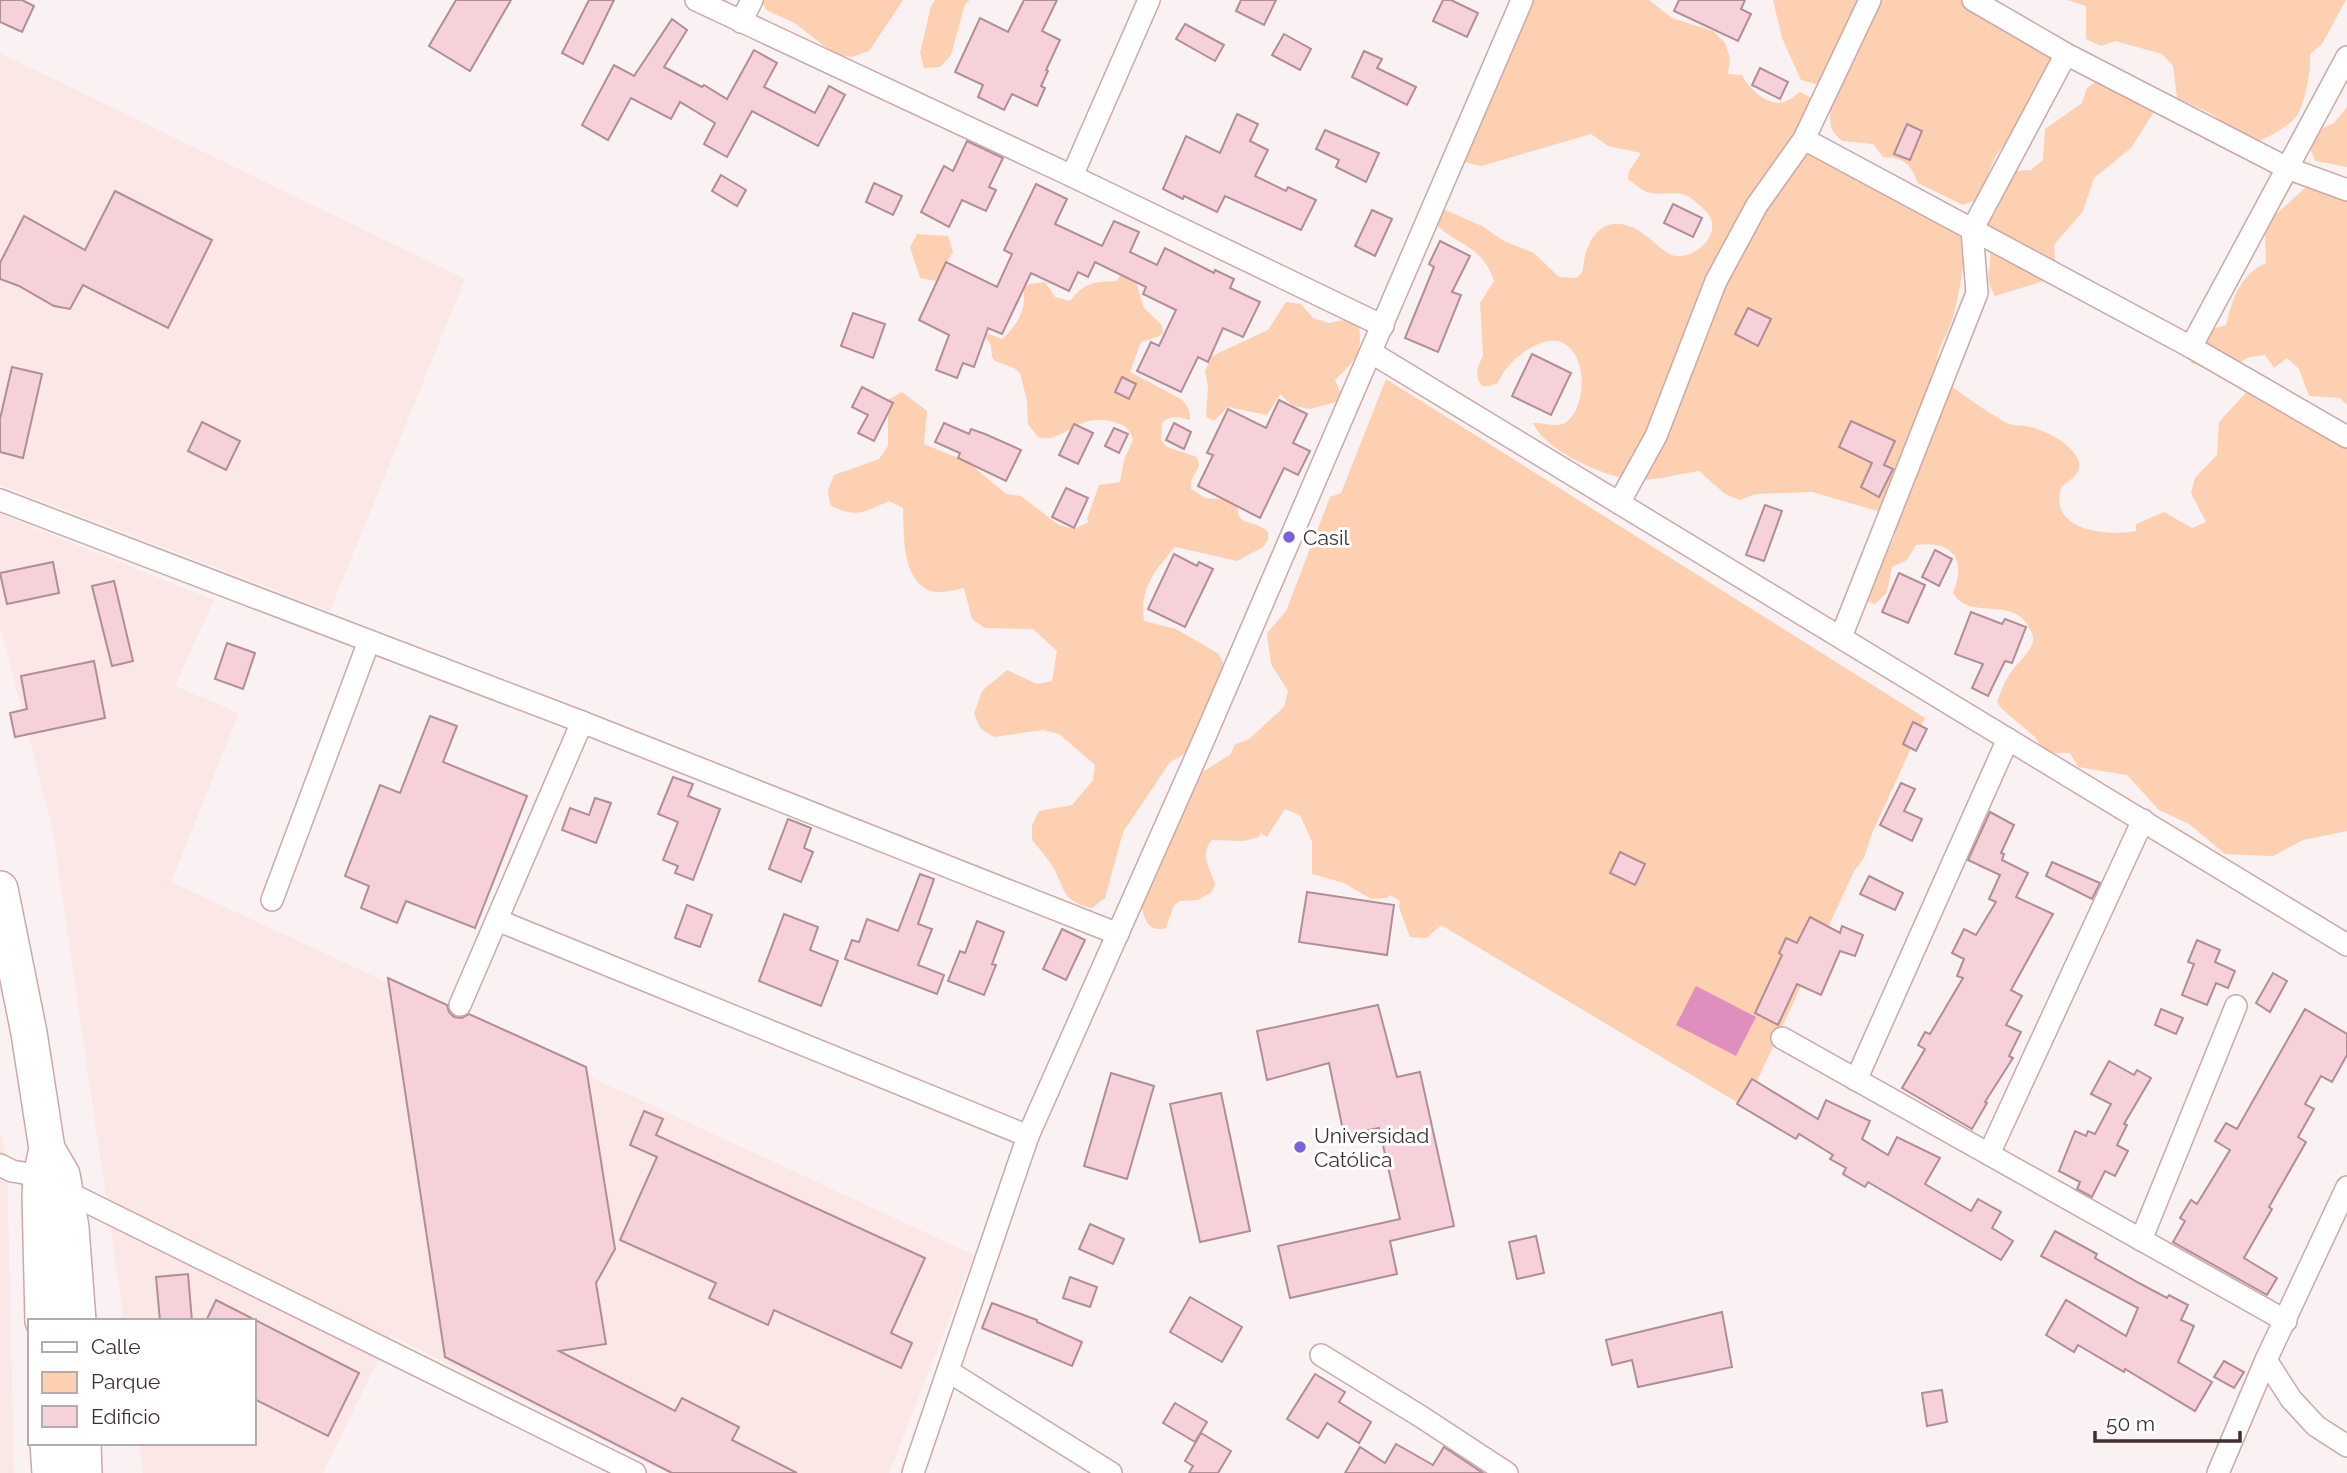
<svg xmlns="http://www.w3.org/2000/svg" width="2347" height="1473" viewBox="0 0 2347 1473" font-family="Raleway,sans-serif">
<rect width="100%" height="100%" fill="#faf2f2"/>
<g fill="#fae7e6">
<polygon points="0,53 465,279 330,611 0,485"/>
<polygon points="0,514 214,600 175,686 239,713 171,882 974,1255 889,1473 668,1473 390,1335 323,1473 143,1473 139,1443 254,1443 254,1321 124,1321 52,826 0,627"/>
<polygon points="0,1132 7,1157 14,1473 0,1473"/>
</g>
<g fill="#fcd0b0" fill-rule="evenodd">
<polygon points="762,0 903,0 869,51 852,57 836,55 796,24 766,10"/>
<polygon points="935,0 970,0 965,4 951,55 940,67 924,68 920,53 931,6"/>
<path d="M 1514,0 L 1649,0 L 1672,18 L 1713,31 L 1725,43 L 1730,58 L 1728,74 L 1742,75 C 1748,88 1768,107 1784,102 C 1790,100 1795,96 1799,92 C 1825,101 1813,116 1819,136 C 1822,144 1834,154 1841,158 C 1852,164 1866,162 1877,166 C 1896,174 1958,224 1963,243 C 1967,257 1956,311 1950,326 C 1945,339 1932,355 1939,370 C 1940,374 1945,381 1948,383 C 1955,390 2000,421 2010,424 C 2014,426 2020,425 2025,426 C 2038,428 2054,435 2064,443 C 2071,450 2081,457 2079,468 C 2077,480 2062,481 2060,492 C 2052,532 2109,536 2136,531 L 2136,524 L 2164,512 L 2192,528 L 2206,522 L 2191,493 L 2195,478 L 2217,455 L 2219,422 L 2251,387 L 2347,427 L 2347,831 L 2303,840 L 2273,856 L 2225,854 L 2189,824 L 2159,810 L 2127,775 L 2078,767 L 2070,753 L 2051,753 L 2043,749 L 2035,737 L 2002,709 L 1997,702 C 2001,691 2004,682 2011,672 C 2017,663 2031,652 2033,641 C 2034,635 2031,631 2028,626 C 2012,596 1969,621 1953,593 C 1967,559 1952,540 1916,545 L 1907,560 L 1892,567 L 1887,592 L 1875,604 L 1867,601 L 1875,571 L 1885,558 L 1895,535 L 1895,526 L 1884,513 L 1812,492 L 1755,494 L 1740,500 L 1725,494 L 1699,471 C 1678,474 1656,481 1635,480 C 1606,478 1544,450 1533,423 C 1542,422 1557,428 1565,423 C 1589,407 1588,347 1557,341 C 1538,338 1513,358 1503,373 C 1501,376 1500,380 1497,383 C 1493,386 1487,386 1482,386 L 1478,380 L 1477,370 L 1483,355 L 1480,303 L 1494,281 C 1482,242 1449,244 1432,219 L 1443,209 L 1482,226 L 1504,241 L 1534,253 L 1559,277 L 1576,278 L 1582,273 C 1584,265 1584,254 1588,247 C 1600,216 1627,219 1649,238 C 1657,244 1665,254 1676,256 C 1694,258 1718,238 1711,219 C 1709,213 1701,207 1697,203 C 1678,187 1670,196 1651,193 C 1643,192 1634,183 1628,179 L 1629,171 L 1641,153 L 1608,146 L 1591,134 L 1481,166 L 1464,162 L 1459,131 ZM 1874,460 L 1893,469 L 1879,496 L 1861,487 Z"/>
<polygon points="1773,0 1857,0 1861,6 1829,73 1816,84 1801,80 1782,38"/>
<path d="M 1876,0 L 1971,0 L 2052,47 L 2054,63 L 2025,143 L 2006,143 L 1996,155 L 1978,199 L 1963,205 L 1918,183 C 1910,163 1905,158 1883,157 L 1873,144 L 1842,141 C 1839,138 1833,133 1832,129 C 1821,104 1864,25 1876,0 ZM 1907,125 L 1922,131 L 1910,160 L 1895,154 Z"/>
<path d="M 2067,0 L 2346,0 L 2322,44 L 2310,54 C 2311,70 2306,99 2298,114 C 2291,126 2265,139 2252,144 L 2210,113 L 2177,98 L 2173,66 L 2162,54 L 2115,41 L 2101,46 L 2086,39 L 2086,6 Z"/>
<path d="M 2101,78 L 2157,107 L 2131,148 L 2094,178 L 2083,211 L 2054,245 L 2055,260 L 2044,281 L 1995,296 C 1982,273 1992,273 1990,253 C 1990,244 1986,234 1983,225 L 1995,214 L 2004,184 L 2016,171 L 2031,170 L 2043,160 L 2045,129 L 2082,103 L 2087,88 Z"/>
<polygon points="2347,107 2347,167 2315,161 2309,145 2317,131 2334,123"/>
<path d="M 2347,187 L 2347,405 L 2340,398 L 2309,396 L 2299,369 L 2287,358 L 2274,368 L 2265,355 L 2250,357 L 2221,371 L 2191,363 L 2191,347 L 2196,333 L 2226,325 C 2233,299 2239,275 2266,263 L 2265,232 L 2272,218 L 2305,188 Z"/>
<polygon points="917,234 948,236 953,252 936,281 920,278 910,247"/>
<path d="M 1121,274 L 1134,275 L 1144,308 L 1162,325 L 1163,333 L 1157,337 L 1141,342 L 1130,372 L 1181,399 C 1188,405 1190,411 1190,420 C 1179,417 1171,414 1162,423 L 1161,440 L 1167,447 L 1197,457 L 1199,466 L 1191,481 L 1191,489 L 1205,498 L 1221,499 L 1225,492 L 1238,495 C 1234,532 1249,515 1268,532 L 1268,540 L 1263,547 L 1237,561 L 1175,547 C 1155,570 1139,589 1144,621 L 1176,629 L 1219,654 L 1225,668 L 1217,682 L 1227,714 L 1221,729 L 1208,741 L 1170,762 L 1123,832 L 1105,898 L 1092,908 C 1062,901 1066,891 1053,867 C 1047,857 1039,849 1032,840 L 1032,825 L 1039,811 L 1072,805 L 1093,780 L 1095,765 L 1059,734 L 1043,730 L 994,737 L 981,729 L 974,714 L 982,691 L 1007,670 L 1037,684 L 1052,681 L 1057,651 L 1033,629 L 985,628 L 972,619 L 964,588 C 954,590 939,594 931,591 C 901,581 904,533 903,508 L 889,501 C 864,512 856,519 830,505 L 828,490 L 834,475 L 879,459 L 888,446 L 888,400 L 902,392 L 927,411 L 924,444 L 968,462 L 1006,494 L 1021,496 L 1059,525 L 1074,529 L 1089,522 L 1087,519 L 1099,485 L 1120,482 L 1124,460 L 1133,440 C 1130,429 1125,425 1114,422 C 1076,411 1064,445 1038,437 L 1028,424 L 1027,401 L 1020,373 L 1014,368 L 995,361 L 992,357 L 991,345 L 985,336 L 987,333 L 1002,339 C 1016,328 1028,307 1023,289 L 1029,284 L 1045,282 L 1055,297 L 1070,301 C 1085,282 1093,282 1117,281 Z"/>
<path d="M 1286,302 L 1301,304 L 1313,318 L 1329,323 L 1344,320 L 1359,327 C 1363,355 1354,361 1335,380 L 1344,400 L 1310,409 L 1293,406 L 1280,394 L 1267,415 L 1228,407 L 1214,421 L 1206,417 L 1208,386 L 1205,371 L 1212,356 L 1268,330 Z"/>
<path d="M 1386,379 L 1925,718 L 1872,833 L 1864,858 L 1854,871 L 1745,1107 L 1441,925 L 1427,938 L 1410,937 L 1399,907 L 1400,901 L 1390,895 L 1387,898 L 1371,899 L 1344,883 L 1312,874 L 1312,842 L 1300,815 L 1285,809 L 1267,837 L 1260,833 L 1259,837 L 1244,841 L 1212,840 C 1199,855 1210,868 1215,884 L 1212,892 L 1198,900 L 1180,901 L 1174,905 L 1166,928 C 1148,933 1145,920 1141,905 L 1196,776 L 1231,754 L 1234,745 L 1249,739 L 1284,707 L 1288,691 L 1271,664 L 1267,633 L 1286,611 L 1330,497 L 1341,493 Z"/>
</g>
<polygon fill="#de8fbd" points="1696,986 1756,1017 1736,1056 1676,1025"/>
<g fill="#f6d1d9" stroke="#b18e96" stroke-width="2">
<polygon points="0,0 22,0 34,6 22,32 0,22"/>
<polygon points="456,0 511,0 470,71 429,46"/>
<polygon points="589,0 614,0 583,64 562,53"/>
<polygon points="1024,0 1057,0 1042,31 1060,40 1046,70 1048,71 1041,86 1045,88 1037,106 1012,94 1004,110 978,97 983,85 955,72 980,18 1008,32"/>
<polygon points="1241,0 1276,0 1264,25 1236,11"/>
<polygon points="1443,0 1451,0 1478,13 1467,37 1433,21"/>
<polygon points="1679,0 1745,0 1741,9 1751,14 1738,41 1674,11"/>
<polygon points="672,19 687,30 664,67 702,87 704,85 727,99 754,50 777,63 764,87 815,113 829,86 845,95 818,146 752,111 727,157 704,144 715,123 680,102 671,119 631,98 608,140 582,125 614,65 634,76"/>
<polygon points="1185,24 1224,45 1215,61 1176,39"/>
<polygon points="1284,34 1311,49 1300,70 1272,55"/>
<polygon points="1364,51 1382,59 1377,68 1416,87 1407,105 1352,77"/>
<polygon points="1760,68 1788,82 1780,99 1752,85"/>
<polygon points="1237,114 1258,124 1250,141 1268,150 1255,176 1286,191 1288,187 1316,200 1301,230 1225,196 1217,212 1184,196 1183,199 1163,189 1186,136 1220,153"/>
<polygon points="1907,124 1922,131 1910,160 1894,154"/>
<polygon points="1325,130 1379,153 1366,182 1336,167 1339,160 1316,149"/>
<polygon points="967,141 1003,158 989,187 996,190 986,211 962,200 949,227 921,212 944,166 953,171"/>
<polygon points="721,175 746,190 737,206 712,191"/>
<polygon points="874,183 902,196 893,215 866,202"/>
<polygon points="1036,184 1067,199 1055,224 1102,246 1114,221 1139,232 1130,252 1157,265 1165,248 1214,273 1215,270 1234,279 1230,288 1260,302 1243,337 1223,328 1208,362 1198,357 1181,392 1137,371 1151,342 1159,346 1176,310 1143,294 1146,287 1095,262 1088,277 1078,272 1069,291 1031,273 1002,334 988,328 974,367 963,363 957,378 936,370 949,335 919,320 946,262 997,287 1012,254 1004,250"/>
<polygon points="115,191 212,240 168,328 83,285 70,309 54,306 19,286 0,279 0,263 24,216 85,250"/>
<polygon points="1673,204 1702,218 1693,237 1664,223"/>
<polygon points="1372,210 1392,219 1375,256 1355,246"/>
<polygon points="1440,241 1470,256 1452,292 1461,295 1438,352 1405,338 1434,267 1429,264"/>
<polygon points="1748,308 1771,319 1758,346 1735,334"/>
<polygon points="853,313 885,324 873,358 841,346"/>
<polygon points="1532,354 1571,373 1551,415 1512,396"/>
<polygon points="12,367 42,374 23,458 0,452 0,419"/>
<polygon points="1122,377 1136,384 1129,399 1115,392"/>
<polygon points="862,387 893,403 874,441 858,433 868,415 852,407"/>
<polygon points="1279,400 1307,414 1293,443 1310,451 1298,475 1284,468 1260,518 1198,486 1213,455 1207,453 1228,409 1266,428"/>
<polygon points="1851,421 1895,441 1884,465 1893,469 1879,497 1861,487 1872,463 1839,447"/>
<polygon points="202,422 240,441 226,470 188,451"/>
<polygon points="944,423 969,434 971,429 985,434 1021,450 1006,481 958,458 960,453 935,442"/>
<polygon points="1174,423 1191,432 1184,449 1166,440"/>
<polygon points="1074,424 1093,433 1078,464 1059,455"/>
<polygon points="1114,428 1128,434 1119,453 1105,446"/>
<polygon points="1066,488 1088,498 1074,528 1052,517"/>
<polygon points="1765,505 1782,511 1764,561 1746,555"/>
<polygon points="1935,550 1952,559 1939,586 1922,577"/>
<polygon points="1174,554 1197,566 1199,562 1213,569 1185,627 1148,609"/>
<polygon points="53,562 59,593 7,604 0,573"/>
<polygon points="1899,573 1925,585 1908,623 1882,612"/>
<polygon points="114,581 133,661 112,666 92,586"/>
<polygon points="1971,612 2002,624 2005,619 2026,627 2012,663 2005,661 1988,696 1972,688 1983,664 1955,654"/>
<polygon points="227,643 255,653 243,689 215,679"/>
<polygon points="94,661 105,718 15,737 10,713 27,709 21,676"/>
<polygon points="430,716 457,726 443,762 527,796 475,928 406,901 397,923 361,908 369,886 345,876 380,785 400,793"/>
<polygon points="1913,722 1927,729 1916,751 1903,744"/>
<polygon points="673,777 693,784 688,796 720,809 693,880 675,873 678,866 663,860 678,822 658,814"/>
<polygon points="1901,783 1915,789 1904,811 1922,819 1912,841 1880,825"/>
<polygon points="595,798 611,803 596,843 562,830 570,808 589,815"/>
<polygon points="1990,812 2014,825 2001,853 2004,854 2002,860 2028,873 2016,897 2053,914 2011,990 2022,996 2006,1025 2021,1032 2009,1056 2013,1058 1985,1102 1987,1103 1972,1129 1902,1088 1925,1049 1918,1045 1925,1032 1930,1034 1963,978 1957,976 1964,959 1952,953 1964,929 1976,935 1996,902 1989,899 2000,875 1968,860"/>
<polygon points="788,819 811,828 804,848 813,852 801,882 769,869"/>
<polygon points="1620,852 1645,864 1635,885 1610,873"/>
<polygon points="2052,862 2100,883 2092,899 2046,876"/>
<polygon points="920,874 934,879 918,924 932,929 918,965 944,975 937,994 845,959 852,940 859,942 867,919 898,931"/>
<polygon points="1869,876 1903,893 1895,910 1860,894"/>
<polygon points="1307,892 1394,905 1387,955 1299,942"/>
<polygon points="687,905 712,915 700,947 675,938"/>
<polygon points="784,914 818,927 810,950 838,961 821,1006 759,981"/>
<polygon points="1810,917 1840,933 1842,926 1863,935 1855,956 1840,951 1821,995 1797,984 1778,1025 1755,1013 1782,955 1779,953 1786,938 1797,943"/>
<polygon points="977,921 1004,932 992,964 996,965 984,995 948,981 960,951 965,953"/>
<polygon points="1062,929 1085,940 1066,980 1043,969"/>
<polygon points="2197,940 2220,950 2215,962 2235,971 2228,988 2216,983 2207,1005 2182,995 2194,964 2188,962"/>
<polygon points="2273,973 2287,981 2270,1012 2256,1003"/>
<polygon points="388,978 447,1005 449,1012 454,1017 462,1018 469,1014 586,1067 615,1249 596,1283 606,1344 559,1351 675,1411 682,1398 739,1427 732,1440 797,1473 672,1473 445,1357"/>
<polygon points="1378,1005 1397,1077 1420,1072 1454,1226 1390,1241 1397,1274 1290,1298 1278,1246 1400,1219 1379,1128 1344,1135 1329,1063 1267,1080 1257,1031"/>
<polygon points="2161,1009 2183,1018 2176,1034 2155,1025"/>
<polygon points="2305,1009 2347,1034 2347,1055 2332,1082 2321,1076 2305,1104 2314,1109 2298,1137 2306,1142 2269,1207 2272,1209 2244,1258 2277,1278 2267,1295 2173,1242 2185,1221 2180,1218 2191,1200 2197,1204 2230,1150 2215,1141 2226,1123 2237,1129"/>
<polygon points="2109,1061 2134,1075 2137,1070 2151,1078 2124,1124 2127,1125 2117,1145 2128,1151 2115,1176 2105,1171 2092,1197 2077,1189 2080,1182 2059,1171 2075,1131 2086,1136 2088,1131 2095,1134 2111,1104 2091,1094"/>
<polygon points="1111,1073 1154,1086 1127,1179 1084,1166"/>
<polygon points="1752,1079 1818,1119 1826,1100 1870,1121 1862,1139 1888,1155 1897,1137 1940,1158 1925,1184 1971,1211 1978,1199 2001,1212 1992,1228 2013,1241 2001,1260 1868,1182 1865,1187 1843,1174 1846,1168 1830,1159 1833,1155 1799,1134 1796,1139 1737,1104"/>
<polygon points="1221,1093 1250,1231 1200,1242 1170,1104"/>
<polygon points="644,1111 663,1119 656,1135 925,1258 891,1333 912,1343 901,1368 774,1310 768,1325 709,1298 716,1283 620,1240 657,1157 630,1145"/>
<polygon points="1090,1224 1124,1239 1113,1264 1079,1249"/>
<polygon points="2055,1231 2097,1254 2095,1258 2139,1283 2167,1298 2169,1295 2188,1305 2181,1320 2194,1326 2178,1362 2212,1382 2195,1411 2125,1369 2124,1372 2078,1345 2074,1352 2046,1335 2066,1300 2126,1336 2138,1308 2041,1256"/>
<polygon points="1536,1236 1544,1273 1517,1279 1509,1242"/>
<polygon points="188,1274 192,1321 160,1321 156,1277"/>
<polygon points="1070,1277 1097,1287 1090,1307 1063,1298"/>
<polygon points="1190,1297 1242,1327 1222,1362 1170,1332"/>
<polygon points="216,1300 359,1373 328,1436 254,1399 254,1321 206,1321"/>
<polygon points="992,1303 1037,1320 1037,1322 1082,1342 1072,1366 982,1328"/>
<polygon points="1722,1312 1732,1367 1638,1387 1632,1360 1612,1365 1606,1340"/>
<polygon points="2224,1361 2244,1372 2234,1388 2214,1377"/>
<polygon points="1315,1374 1345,1392 1339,1402 1371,1422 1359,1443 1327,1423 1318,1438 1287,1419"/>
<polygon points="1942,1390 1947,1422 1927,1426 1922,1393"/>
<polygon points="1175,1403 1207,1422 1195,1442 1163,1423"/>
<polygon points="1201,1433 1231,1451 1218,1473 1189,1473 1193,1466 1185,1461"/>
<polygon points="1396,1444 1433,1465 1444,1447 1483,1473 1345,1473 1360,1447 1385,1463"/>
</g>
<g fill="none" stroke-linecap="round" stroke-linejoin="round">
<g stroke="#cca8a6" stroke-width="24">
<g id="minor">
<polyline points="696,0 1072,176 1383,326"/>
<polyline points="1973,0 2066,54 2287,168 2347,190"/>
<polyline points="741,22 752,0"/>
<polyline points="1804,139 2191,347 2347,437"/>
<polyline points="1072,176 1149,0"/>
<polyline points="2191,347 2347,57"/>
<polyline points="1372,353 2347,945"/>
<polyline points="0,500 582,722 1118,934"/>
<polyline points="1619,503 1656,436 1716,281 1757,205 1804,139 1870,0"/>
<polyline points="1841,637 1977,293 1972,230 2066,54"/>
<polyline points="272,900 369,641"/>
<polyline points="497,920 1028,1136"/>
<polyline points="460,1005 582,722"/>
<polyline points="1782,1038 2286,1321"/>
<polyline points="1856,1080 2008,739"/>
<polyline points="1989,1154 2143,820"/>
<polyline points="0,1165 12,1171 41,1176"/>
<polyline points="65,1191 635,1473"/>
<polyline points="2141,1240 2236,1006"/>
<polyline points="1321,1355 1420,1416 1507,1473"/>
<polyline points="2266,1360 2291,1399 2316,1426 2347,1446"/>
<polyline points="948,1371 1111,1473"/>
<polyline points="913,1473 1028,1136 1204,739 1522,0"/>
<polyline points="2218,1473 2266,1360 2347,1187"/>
</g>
</g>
<g stroke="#cca8a6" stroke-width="38">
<g id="primary">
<polyline points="0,889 29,1033 47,1149 62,1175 65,1191 71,1228 78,1321"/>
<polyline points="43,1321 40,1195 41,1176 47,1149"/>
<polyline points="48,1443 50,1473"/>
<polyline points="83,1443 84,1473"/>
</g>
</g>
<use href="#minor" stroke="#fff" stroke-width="21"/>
<use href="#primary" stroke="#fff" stroke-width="35"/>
</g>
<g fill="#7c61dc" stroke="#fff" stroke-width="2.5">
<circle cx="1289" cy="537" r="7"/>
<circle cx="1300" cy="1147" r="7"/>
</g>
<g text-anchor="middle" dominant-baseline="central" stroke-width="6" stroke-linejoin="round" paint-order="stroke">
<g font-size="21" fill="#3f302f" stroke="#fff" text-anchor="start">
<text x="1303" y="537">Casil</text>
<text x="1314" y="1135">Universidad<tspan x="1314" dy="24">Católica</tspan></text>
</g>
</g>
<rect x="28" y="1319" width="228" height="126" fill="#ffffff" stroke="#b2acac" stroke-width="2"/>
<rect x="42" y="1342" width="35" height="10" fill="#ffffff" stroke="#b2acac" stroke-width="2"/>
<text x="91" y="1354" font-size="21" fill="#3f302f">Calle</text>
<rect x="42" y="1372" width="35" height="21" fill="#fcd0b0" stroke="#b2acac" stroke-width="2"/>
<text x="91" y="1389" font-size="21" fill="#3f302f">Parque</text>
<rect x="42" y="1406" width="35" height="21" fill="#f6d1d9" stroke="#b2acac" stroke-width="2"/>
<text x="91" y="1424" font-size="21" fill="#3f302f">Edificio</text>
<path d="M2095 1431v10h145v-10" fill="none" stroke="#3f302f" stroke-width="3.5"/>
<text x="2106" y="1431" font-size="21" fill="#3f302f" stroke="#ffffff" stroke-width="5" paint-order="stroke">50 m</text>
</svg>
